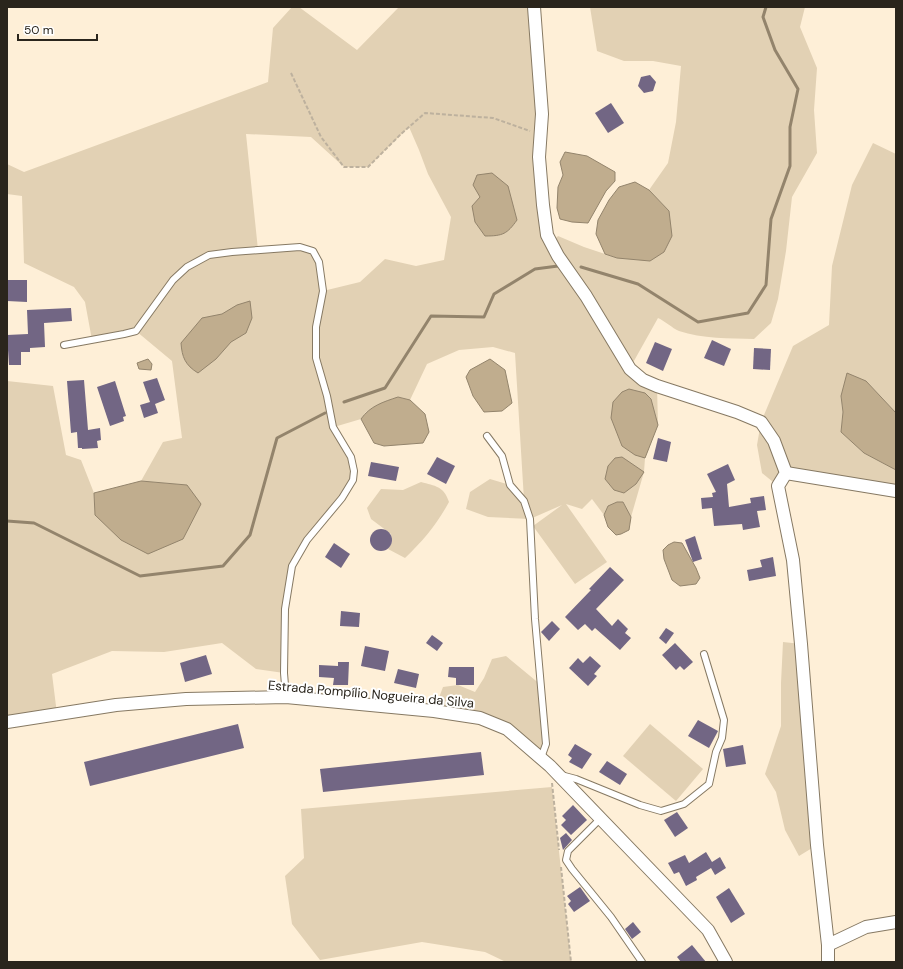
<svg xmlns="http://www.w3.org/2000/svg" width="903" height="969" viewBox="0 0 903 969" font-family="'DM Sans',sans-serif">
<rect width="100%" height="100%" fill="#feefd7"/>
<g fill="#e2d1b4" fill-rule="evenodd">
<path d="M 292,7 L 299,7 L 357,50 L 399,7 L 534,7 L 539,157 L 551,243 L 558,236 L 584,247 L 617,258 L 669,211 L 649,190 L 668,163 L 676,122 L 681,66 L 653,61 L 624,61 L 597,51 L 590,7 L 805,7 L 800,27 L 817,68 L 814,110 L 817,153 L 792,197 L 786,251 L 778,299 L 771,323 L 754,339 C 730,338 702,339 679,331 C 672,328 665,321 658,318 L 630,368 L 657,386 L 658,425 L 645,458 L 644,472 L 631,517 L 623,502 L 608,506 L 604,515 L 592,499 L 582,509 L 566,504 L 607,562 L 575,584 L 533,526 L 562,505 L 530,519 L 488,517 L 466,509 L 470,492 L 490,479 L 510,485 L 524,500 L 515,353 L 493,347 L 459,350 L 427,364 L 410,400 L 398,397 L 366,412 L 361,419 L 334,427 L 351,457 L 353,480 L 307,540 L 291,575 L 285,609 L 284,673 L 256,669 L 222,643 L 164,652 L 112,651 L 52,674 L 57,714 L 7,722 L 7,381 L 53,386 L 66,455 L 81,460 L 94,493 L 95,515 L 187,485 L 141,481 L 163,442 L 182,438 L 172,361 L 136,331 L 92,340 L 85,302 L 74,287 L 24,263 L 22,196 L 7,194 L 7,164 L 24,172 L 268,82 L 273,28 ZM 409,127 L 419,150 L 428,174 L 451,217 L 444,260 L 416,266 L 385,259 L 360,282 L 323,291 C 322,282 322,272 319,263 C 314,239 276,248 258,250 L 246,134 L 311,137 L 344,167 L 368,167 Z"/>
<polygon points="873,143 896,154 896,413 866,381 841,396 843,412 841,432 864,453 896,470 896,491 786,473 778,486 762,473 757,445 761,422 793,346 829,325 832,266 852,185"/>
<path d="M 421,482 C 435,486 444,486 449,502 C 437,524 423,541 405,558 L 388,549 L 392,542 L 391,534 L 371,519 L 367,508 L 381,489 L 403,490 Z"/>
<polygon points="783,642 801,644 817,845 799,856 785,830 776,792 765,774 781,726 781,683"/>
<polygon points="506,656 541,685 546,744 541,758 507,729 434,711 443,687 458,685 475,692 484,678 492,659"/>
<polygon points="650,724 703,769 676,801 623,756"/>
<polygon points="552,787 571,962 506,962 485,952 422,942 320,960 292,924 285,876 304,858 301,809"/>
</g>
<g fill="#c0ad8e" stroke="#93846c">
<polygon points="565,152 587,156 615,172 615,181 606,191 588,223 572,222 560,219 557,208 558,187 563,175 560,162"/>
<path d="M 492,173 L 508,186 L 517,220 C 507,234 503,236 485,236 L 475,222 L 472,206 L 480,197 L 473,185 L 477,175 Z"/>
<polygon points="635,182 649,190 669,211 672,236 664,252 650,261 617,258 605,254 596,234 598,220 609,200 619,187"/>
<path d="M 250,301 L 252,318 L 246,333 L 231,342 L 216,359 L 198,373 C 185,365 182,357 181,343 L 202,318 L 222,314 L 237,305 Z"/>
<polygon points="148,359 152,364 151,370 139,369 137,363"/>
<polygon points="490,359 505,370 512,403 502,411 484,412 473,396 466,377 470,370"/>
<polygon points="847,373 866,381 896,413 896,470 864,453 841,432 843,412 841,396"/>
<polygon points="629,389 645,393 651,399 658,425 645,458 635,455 622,446 611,418 613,402 622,392"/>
<path d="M 398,397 L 410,400 L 425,414 L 429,432 L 423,443 L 384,446 L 374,443 L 361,419 C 370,406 383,402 398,397 Z"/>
<polygon points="622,457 644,472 636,484 624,493 614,490 605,479 608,466 615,458"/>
<polygon points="141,481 187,485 201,504 183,539 148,554 121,540 95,515 94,493"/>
<polygon points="617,502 623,502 631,517 629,530 621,534 616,535 608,527 604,515 608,506"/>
<polygon points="674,542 682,543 696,568 700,578 696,584 680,586 672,580 664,559 663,550 668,545"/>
</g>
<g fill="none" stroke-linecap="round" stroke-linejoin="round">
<g stroke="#93846c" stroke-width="3">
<polyline points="581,267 638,284 698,322 748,313 766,285 771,219 790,166 790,127 798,89 775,50 763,17 766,7"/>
<polyline points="344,402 385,388 431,316 484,317 494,294 535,269 558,266"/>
<polyline points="7,521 34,523 140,576 223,566 250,535 277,438 325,413"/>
</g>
</g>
<g fill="#726684">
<polygon points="650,75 656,82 653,91 644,93 638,86 641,77"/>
<polygon points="611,103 624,123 608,133 595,113"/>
<polygon points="7,280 27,280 27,302 7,301"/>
<polygon points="71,308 72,321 44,323 45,347 30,348 30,352 21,352 21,365 9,365 7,335 28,334 27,310"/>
<polygon points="712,340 731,349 724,366 704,358"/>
<polygon points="655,342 672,349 663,371 646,363"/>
<polygon points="754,348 771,349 770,370 753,369"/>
<polygon points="157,378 165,400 155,404 158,413 144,418 140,405 150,402 143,382"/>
<polygon points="84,380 88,430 100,428 101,440 97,441 98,448 82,449 82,448 78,448 77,432 71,433 67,381"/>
<polygon points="115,381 126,416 123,417 124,421 110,426 97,387"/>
<polygon points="658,438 671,442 667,462 653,459"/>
<polygon points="437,457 455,466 446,484 427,474"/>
<polygon points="371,462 399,467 396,481 368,476"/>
<polygon points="728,464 735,480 727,484 729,507 751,503 750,498 764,496 766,510 757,511 760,527 743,530 742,524 714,526 712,508 702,509 701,498 713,497 712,493 716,492 707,474"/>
<circle cx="381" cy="540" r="11"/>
<polygon points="695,536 702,559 693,562 685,540"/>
<polygon points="334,543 350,554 341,568 325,557"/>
<polygon points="773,557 776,576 749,581 747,570 762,567 760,560"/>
<polygon points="610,567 624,580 596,609 612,626 618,619 628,629 625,633 631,638 620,650 595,628 592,631 585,624 578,630 565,617 591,590 589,589"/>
<polygon points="341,611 360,613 359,627 340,626"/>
<polygon points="552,621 560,629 549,641 541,632"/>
<polygon points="666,628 674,633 666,644 659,638"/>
<polygon points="432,635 443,643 437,651 426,643"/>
<polygon points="675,643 693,662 684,670 680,666 676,670 662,655"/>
<polygon points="365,646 389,651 385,671 361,666"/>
<polygon points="206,655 212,674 185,682 180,663"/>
<polygon points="590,656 601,666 594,674 597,676 588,686 569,668 578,658 583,663"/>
<polygon points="338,662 349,662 348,685 333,685 334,678 319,677 319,665 338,666"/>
<polygon points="449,667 474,667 474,685 456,685 456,678 448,677"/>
<polygon points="398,669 419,674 416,688 394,683"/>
<polygon points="698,720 718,731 709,748 688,736"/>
<polygon points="238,724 244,748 90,786 84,762"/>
<polygon points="575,744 592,754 582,769 569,762 572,758 568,755"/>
<polygon points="743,745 746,764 726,767 723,749"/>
<polygon points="481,752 484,775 323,792 320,769"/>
<polygon points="607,761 627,774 620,785 599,772"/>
<polygon points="573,805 587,820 571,835 561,825 566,820 562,816"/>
<polygon points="677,812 688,828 675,837 664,820"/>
<polygon points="566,833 572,840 563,850 560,838"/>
<polygon points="706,852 712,862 720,857 726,868 715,875 711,868 696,877 697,880 686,886 679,872 674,874 668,863 685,855 689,863"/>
<polygon points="580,887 590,901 574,912 568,904 571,901 567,896"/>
<polygon points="729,888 745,914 731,923 716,897"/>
<polygon points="633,922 641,932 632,939 625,929"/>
<polygon points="692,945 706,962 681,962 677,957"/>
</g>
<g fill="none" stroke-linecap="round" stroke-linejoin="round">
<g stroke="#867963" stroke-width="8">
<g id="lane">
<polyline points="64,345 124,334 136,331 173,280 187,267 209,255 232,252 300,247 313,251 319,262 323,291 316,327 316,358 327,396 333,427 351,457 354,471 353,480 342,498 307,540 292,566 285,609 284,673 286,697"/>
<polyline points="487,436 502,456 510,485 524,501 530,519 535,619 546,744 541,758"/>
<polyline points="561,775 576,779 640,805 661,811 684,804 709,784 716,752 722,738 724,720 704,654"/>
<polyline points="600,819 568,851 566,860 572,869 611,917 642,962"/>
</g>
</g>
<g stroke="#867963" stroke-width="14">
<g id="street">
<polyline points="534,7 542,114 539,157 543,205 547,235 558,256 586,296 630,369 643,380 657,386 737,412 761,422 774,441 786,473 778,486 793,560 801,644 817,845 828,945"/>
<polyline points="786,473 896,491"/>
<polyline points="7,722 116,705 186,699 286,697 434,711 480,718 507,729 550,766 708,930 726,962"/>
<polyline points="828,962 828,945 866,927 896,922"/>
</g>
</g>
<g stroke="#bdb19e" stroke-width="2" stroke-dasharray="4 2" stroke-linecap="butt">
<polyline points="291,73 321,137 344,167 368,167 401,134 425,113 493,118 530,131"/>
<polyline points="552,783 559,850"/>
<polyline points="561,867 571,962"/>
</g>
<use href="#lane" stroke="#fff" stroke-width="6"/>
<use href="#street" stroke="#fff" stroke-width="12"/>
</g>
<g text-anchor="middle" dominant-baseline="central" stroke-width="4" stroke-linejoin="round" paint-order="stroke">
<g font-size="13" fill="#2a251c" stroke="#fff">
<text transform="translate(371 694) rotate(5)">Estrada Pompílio Nogueira da Silva</text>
</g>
</g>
<rect width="903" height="969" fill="none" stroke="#2a251c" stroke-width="16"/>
<path d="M18 34v6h79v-6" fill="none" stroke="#2a251c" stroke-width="2"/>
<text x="24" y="34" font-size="12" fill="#2a251c" stroke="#ffffff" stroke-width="3" paint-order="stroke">50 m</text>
</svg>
